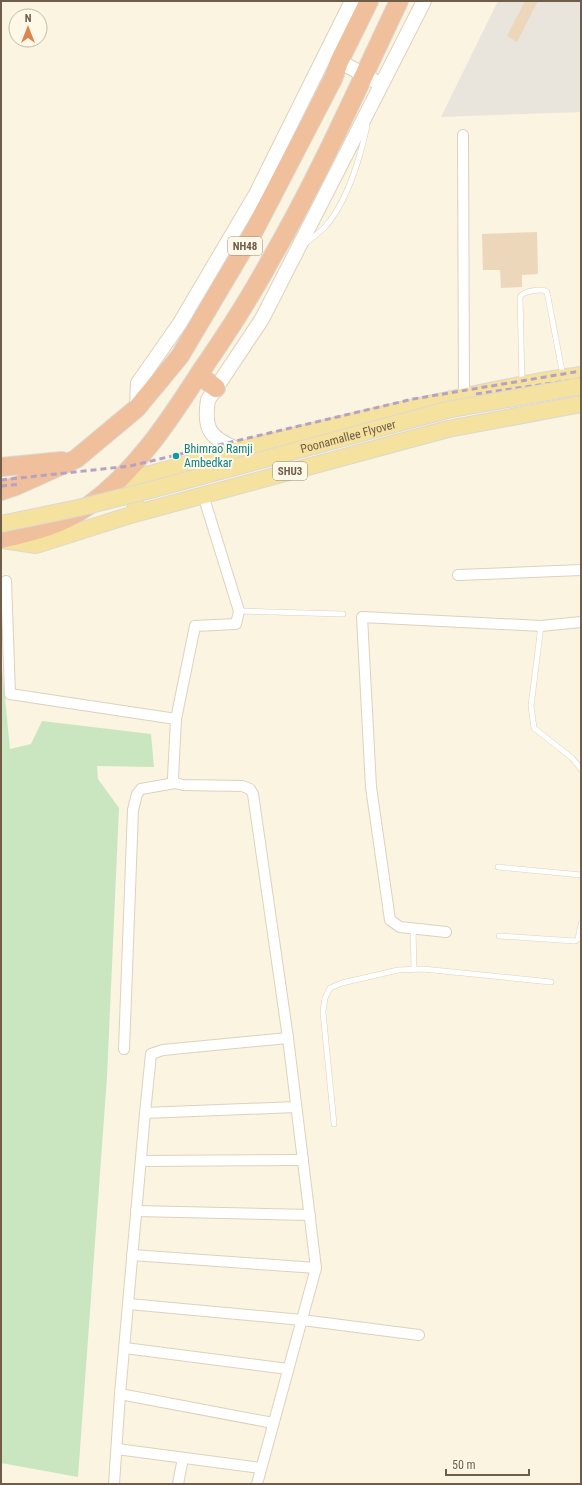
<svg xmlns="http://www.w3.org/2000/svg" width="582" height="1485" viewBox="0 0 582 1485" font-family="'Roboto Condensed',sans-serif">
<rect width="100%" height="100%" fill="#faf4e1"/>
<polygon fill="#e9e4dc" points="498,1 581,1 581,112 441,117"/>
<polygon fill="#cae6c1" points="1,657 10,749 31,744 42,721 151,734 154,767 97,766 98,779 119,808 107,1077 78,1477 1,1463"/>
<g fill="#edd7bb">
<polygon points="525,1 538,1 517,42 507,36"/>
<polygon points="537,232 538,274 522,275 522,287 501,288 500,270 483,270 482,234"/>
</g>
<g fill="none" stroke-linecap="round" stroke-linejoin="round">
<g stroke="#ddd1be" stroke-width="6">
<g id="lane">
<path d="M 307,242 C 312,238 319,233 324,228 C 347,203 360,158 367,126"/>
<path d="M 522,383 L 520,297 C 523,291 542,288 547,292 L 563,376"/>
<polyline points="239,611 343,614"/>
<polyline points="541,626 531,706 534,728 572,758 581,769"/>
<polyline points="498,867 581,875"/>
<polyline points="413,929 414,969"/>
<polyline points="499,936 575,941 578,939 581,924"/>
<polyline points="334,1124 323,1012 325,998 330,988 342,983 398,970 423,969 551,982"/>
</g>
</g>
<g stroke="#ddd1be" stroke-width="12">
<g id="street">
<polyline points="463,135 464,397"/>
<polyline points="203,495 239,611 236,624 195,626 176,719 173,778 175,783 183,785 242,786 250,789 253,794 288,1038 316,1268 257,1484"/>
<polyline points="458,575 581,570"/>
<polyline points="6,581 10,694 176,719"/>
<polyline points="446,932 400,927 390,920 371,787 362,617 541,626 581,622"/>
<polyline points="288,1038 163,1050 151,1054 145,1113 296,1107"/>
<polyline points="124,1049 133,810 137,794 141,789 175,783"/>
<polyline points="141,1161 303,1160"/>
<polyline points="136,1211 310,1215"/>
<polyline points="132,1255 316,1268"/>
<polyline points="129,1304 302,1320 419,1335"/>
<polyline points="125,1348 288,1369"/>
<polyline points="120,1394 273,1423"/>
<polyline points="117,1449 261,1468"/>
<polyline points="114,1484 120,1394 145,1113"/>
<polyline points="178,1484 183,1458"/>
</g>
</g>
<g stroke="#dfd1ba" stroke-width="16">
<g id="secondary">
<polyline points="332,57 373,80"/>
<polyline points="137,408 138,383 180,323 256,194 352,1"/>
<path d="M 239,450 C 211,438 203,431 208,400 L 262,319 L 424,1"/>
</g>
</g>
<g stroke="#dcd8d4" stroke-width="18">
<g id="primary">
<path d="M 136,506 L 132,488 L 136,481 L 147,475 C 243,448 340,423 438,402 C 486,392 533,381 581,375"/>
<polyline points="3,540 36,545 134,514 448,429 581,404"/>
</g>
</g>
<g stroke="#dcd8d4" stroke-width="20">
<g id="highway">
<polyline points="199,375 216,388"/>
<polyline points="1,467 62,461"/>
<polyline points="1,491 16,486 76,459 137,408 180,356 254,231 333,79 339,62 369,1"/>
<path d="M 1,539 C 32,532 62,525 88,506 C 136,471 169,421 201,371 C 226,335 250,298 271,259 C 319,176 358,87 399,1"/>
</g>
</g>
<use href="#lane" stroke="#fff" stroke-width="5"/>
<use href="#street" stroke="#fff" stroke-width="10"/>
<use href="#secondary" stroke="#fff" stroke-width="14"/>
<use href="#primary" stroke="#f4e29e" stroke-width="16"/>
<use href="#highway" stroke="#f0bf9c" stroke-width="18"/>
<g stroke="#b8a2c1" stroke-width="3" stroke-dasharray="6 4" stroke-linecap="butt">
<polyline points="476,394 581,379"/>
<polyline points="1,480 130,466 413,399 581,371"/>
<polyline points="1,486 21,484"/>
</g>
<g stroke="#dcd8d4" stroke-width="18" stroke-linecap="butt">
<g id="primary-bridge">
<path id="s1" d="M 1,524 L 78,508 L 154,489 L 447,410 L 581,386"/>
</g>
</g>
<use href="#primary-bridge" stroke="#f4e29e" stroke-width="16"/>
</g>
<circle fill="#0f9aa8" stroke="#fdf8e7" stroke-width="1.5" cx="176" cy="456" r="4"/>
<g text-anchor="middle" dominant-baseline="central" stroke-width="4" stroke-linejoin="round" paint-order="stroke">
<g fill="#fdf8e7" stroke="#9a8c79" stroke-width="1">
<rect x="228" y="237" width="34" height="18" rx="3"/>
<rect x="273" y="462" width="34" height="18" rx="3"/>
</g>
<g font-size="11" font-weight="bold" fill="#6f5d4a">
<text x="245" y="246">NH48</text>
<text x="290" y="471">SHU3</text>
</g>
<g font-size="12" fill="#6f5d4a" stroke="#fdf8e7">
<text stroke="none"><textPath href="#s1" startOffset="358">Poonamallee Flyover</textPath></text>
</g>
<g font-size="12" fill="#0d838f" stroke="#fdf8e7" text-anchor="start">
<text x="184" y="449">Bhimrao Ramji<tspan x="184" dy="14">Ambedkar</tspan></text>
</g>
</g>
<rect width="582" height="1485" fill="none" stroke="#6f5d4a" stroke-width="4"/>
<g transform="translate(28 28)"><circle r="19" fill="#fdf8e7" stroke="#c4baa8"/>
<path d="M0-3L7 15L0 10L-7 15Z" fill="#db844f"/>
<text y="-6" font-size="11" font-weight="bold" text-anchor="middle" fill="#6f5d4a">N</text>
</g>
<path d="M446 1469v6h83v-6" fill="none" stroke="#6f5d4a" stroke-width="2"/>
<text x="452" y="1469" font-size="12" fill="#6f5d4a" stroke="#fdf8e7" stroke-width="3" paint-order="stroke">50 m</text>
</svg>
